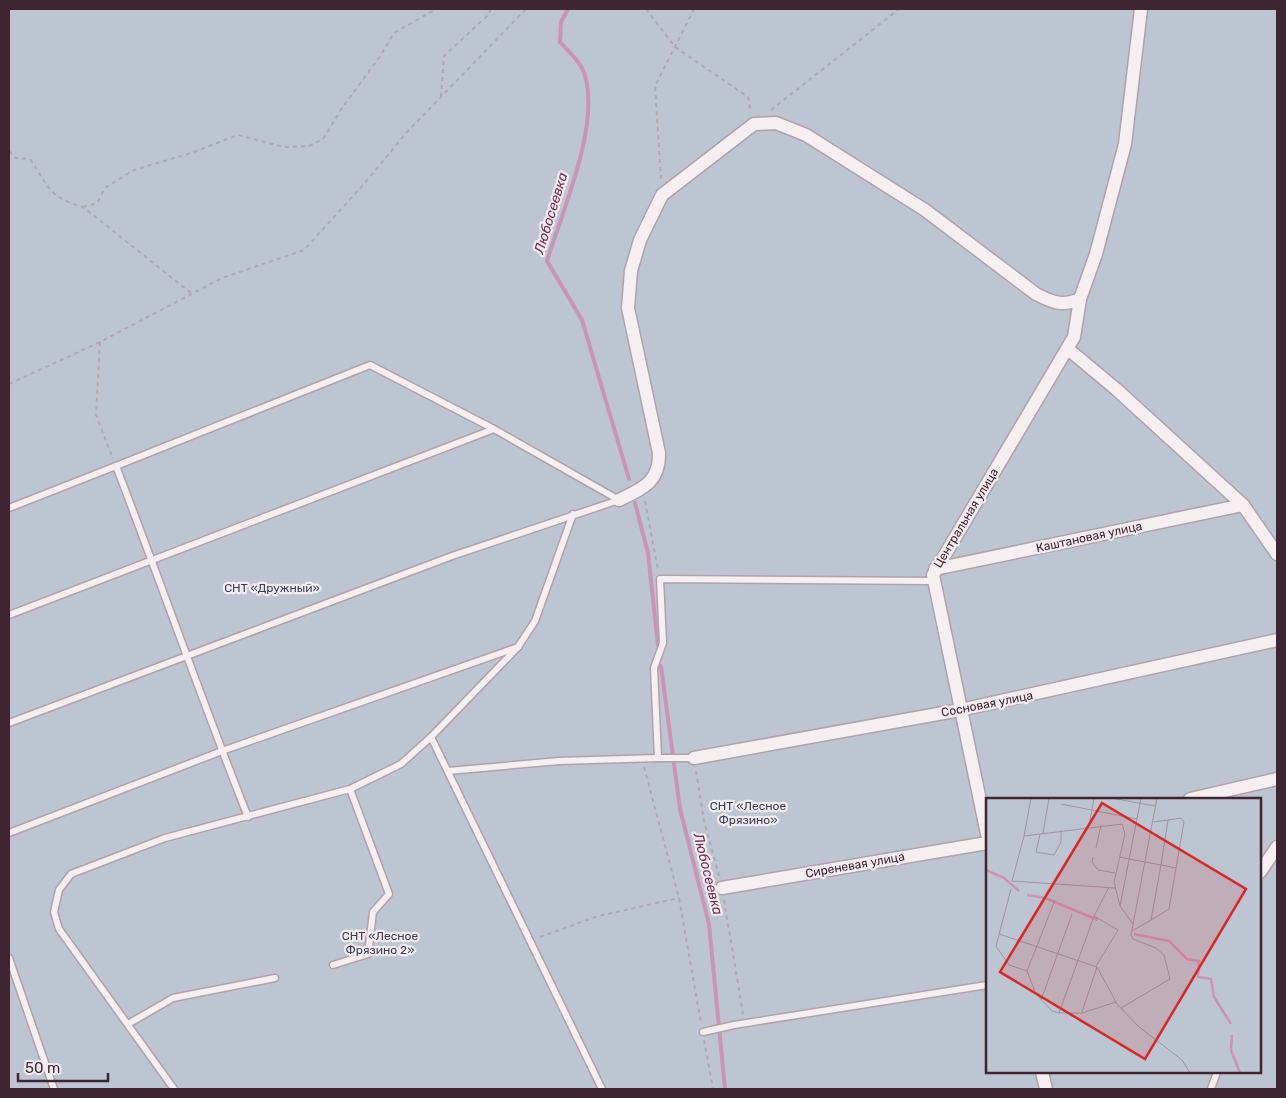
<svg xmlns="http://www.w3.org/2000/svg" width="1286" height="1098" viewBox="0 0 1286 1098" font-family="Rubik,sans-serif">
<rect width="100%" height="100%" fill="#e7dce2"/>
<path fill="#bdc5d2" fill-rule="evenodd" d="M 9,9 L 1277,9 L 1277,1089 L 9,1089 ZM 987,799 L 1260,799 L 1260,1072 L 987,1072 Z"/>
<g fill="none" stroke-linecap="round" stroke-linejoin="round">
<g stroke="#ca95b4" stroke-width="4">
<path d="M 568,9 L 561,22 L 560,42 C 569,52 582,63 585,76 C 600,126 562,212 547,261 L 582,320 L 629,479"/>
<polyline points="635,503 648,553 658,645"/>
<polyline points="661,666 680,809 709,924 725,1089"/>
</g>
<g stroke="#b1a1a9" stroke-width="9">
<g id="lane">
<polyline points="494,429 619,500"/>
<polyline points="9,508 116,466"/>
<path d="M 9,615 L 494,429 L 370,365 L 116,466 C 161,583 202,701 248,817"/>
<polyline points="9,723 452,556 619,500"/>
<polyline points="431,737 602,1089"/>
<polyline points="658,758 694,758"/>
<polyline points="448,771 559,761 658,758 654,668 663,643 660,579 933,581"/>
<polyline points="9,833 222,751 518,647 535,621 573,514"/>
<polyline points="9,958 54,1089"/>
<polyline points="333,965 368,954 373,912 389,894 350,789"/>
<polyline points="128,1024 173,998 275,978"/>
<polyline points="703,1032 734,1025 987,985"/>
<polyline points="174,1089 59,929 54,912 59,890 71,874 165,838 350,789 401,764 431,737 518,647"/>
<polyline points="1211,1089 1217,1072"/>
</g>
</g>
<g stroke="#b1a1a9" stroke-width="15">
<g id="street">
<polyline points="1068,349 1116,389 1243,505 1277,554"/>
<path d="M 619,500 C 642,489 660,482 659,453 L 628,308 L 631,271 L 640,240 L 662,195 L 754,124 L 776,123 L 806,135 L 925,210 L 1036,294 C 1052,302 1062,307 1080,299"/>
<polyline points="935,569 1243,505"/>
<polyline points="694,758 960,710 1277,640"/>
<polyline points="1190,799 1277,779"/>
<polyline points="987,834 933,575 1074,337 1080,299 1096,254 1125,144 1141,9"/>
<polyline points="1260,872 1277,847"/>
<polyline points="722,888 987,843"/>
<polyline points="1042,1072 1046,1089"/>
</g>
</g>
<g stroke="#b3a6ad" stroke-width="2" stroke-dasharray="4 4" stroke-linecap="butt">
<polyline points="646,9 675,47 748,97 751,112"/>
<polyline points="441,97 444,56 487,16 491,9"/>
<polyline points="771,110 899,9"/>
<path d="M 9,151 L 16,158 L 30,159 C 50,188 47,196 83,207 L 191,293"/>
<polyline points="661,179 655,86 694,9"/>
<polyline points="83,207 97,203 105,188 134,170 191,153 238,135 284,147 309,146 323,139 342,108 381,55 394,33 436,9"/>
<polyline points="100,342 96,415 113,459"/>
<polyline points="9,384 100,342 222,278 304,250 364,184 407,132 526,9"/>
<polyline points="645,501 658,570"/>
<polyline points="644,767 679,898 701,1023"/>
<polyline points="696,771 704,821 719,876"/>
<polyline points="724,900 743,1014"/>
<polyline points="540,937 598,916 679,898"/>
<polyline points="704,1040 713,1089"/>
</g>
<use href="#lane" stroke="#f5eff2" stroke-width="6"/>
<use href="#street" stroke="#f5eff2" stroke-width="12"/>
</g>
<g text-anchor="middle" dominant-baseline="central" stroke-width="4.5" stroke-linejoin="round" paint-order="stroke">
<g font-size="12" fill="#3e2531" stroke="#f5ecf1">
<text transform="translate(966 518) rotate(-59)">Центральная улица</text>
<text transform="translate(1089 537) rotate(-12)">Каштановая улица</text>
<text transform="translate(987 704) rotate(-11)">Сосновая улица</text>
<text transform="translate(855 865) rotate(-10)">Сиреневая улица</text>
</g>
<g font-size="12" fill="#323e5b" stroke="#f5ecf1">
<text x="272" y="588">СНТ «Дружный»</text>
<text x="748" y="806">СНТ «Лесное<tspan x="748" dy="14">Фрязино»</tspan></text>
<text x="380" y="936">СНТ «Лесное<tspan x="380" dy="14">Фрязино 2»</tspan></text>
</g>
<g font-size="14" font-style="italic" fill="#742e55" stroke="#f5ecf1">
<text transform="translate(551 213) rotate(-73)">Любосеевка</text>
<text transform="translate(708 874) rotate(76)">Любосеевка</text>
</g>
</g>
<g transform="translate(986 798)">
<rect width="275" height="275" fill="#e7dce2"/>
<path d="M 0,0 L 275,0 L 275,275 L 0,275 Z" fill="#bdc5d2"/>
<path fill="none" stroke="#ca95b4" stroke-width="2.5" d="M 0,72 L 18,80 L 33,93M 41,97 L 59,100 L 112,122M 148,136 L 183,143 L 201,161 L 213,163 L 212,179 L 225,181 L 228,199 L 245,226M 246,237 L 245,252 L 254,275"/>
<path fill="none" stroke="#a3939b" stroke-width="1" d="M 125,0 L 169,8M 75,6 L 151,21M 182,22 L 195,20 L 198,24 L 190,70M 103,28 L 108,0M 57,35 L 63,0M 54,36 L 50,54 L 68,57 L 75,44 L 75,32M 38,38 L 45,0M 110,50 L 115,27M 107,59 L 106,64 L 112,72 L 129,75M 133,59 L 159,64 L 175,67 L 190,70 L 183,111 L 165,122 L 175,67 L 182,22 L 167,24M 129,90 L 26,83 L 38,38 L 136,26 L 139,36 L 128,84 L 134,108M 25,91 L 10,148 L 23,167 L 41,173M 69,102 L 41,173 L 50,196 L 66,213 L 73,215 L 96,215 L 130,204M 147,126 L 134,108 L 155,0M 146,133 L 165,122M 13,136 L 111,169 L 131,206 L 152,228 L 196,262 L 204,275M 110,168 L 132,132 L 108,118 L 123,89M 55,202 L 86,116M 135,210 L 184,181 L 178,157 L 170,150 L 147,141 L 145,137 L 171,0M 96,214 L 111,169M 73,215 L 108,118"/>
<path fill="#d62828" fill-opacity="0.15" stroke="#d62828" stroke-width="2.5" d="M 116,5 L 260,91 L 159,261 L 14,174 Z"/>
<rect width="275" height="275" fill="none" stroke="#3e2531" stroke-width="2.5"/>
</g>
<rect width="1286" height="1098" fill="none" stroke="#3e2531" stroke-width="20"/>
<path d="M18 1073v8h90v-8" fill="none" stroke="#3e2531" stroke-width="2.5"/>
<text x="25" y="1073" font-size="15" fill="#3e2531" stroke="#f5ecf1" stroke-width="4" paint-order="stroke">50 m</text>
</svg>
